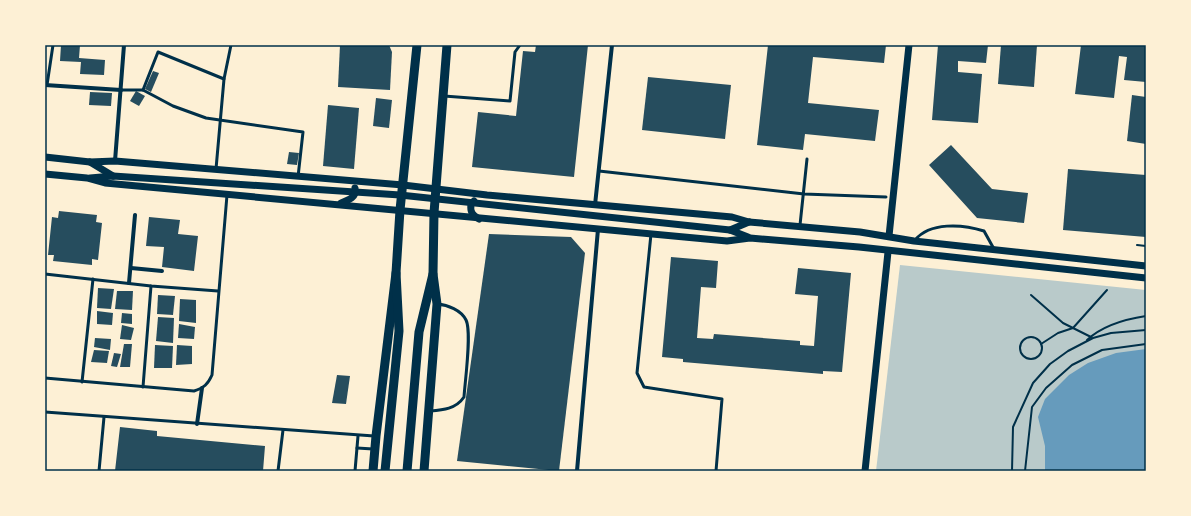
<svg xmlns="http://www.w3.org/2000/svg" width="1191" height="516" viewBox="0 0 1191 516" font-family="Spectral,serif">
<rect width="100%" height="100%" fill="#fdf0d5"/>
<polygon fill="#b9caca" points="900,265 1146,290 1146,471 876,471"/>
<polygon fill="#669bbc" points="1146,349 1146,471 1045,471 1045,446 1038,417 1045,399 1069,375 1088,363 1116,353"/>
<g fill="#264d5e">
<polygon points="61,45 80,45 79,58 105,60 104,75 80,74 81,62 60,61"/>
<polygon points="340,45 389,45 392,52 390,90 338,87"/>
<polygon points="536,45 588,45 574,177 472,167 478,112 516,116 523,51 535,52"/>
<polygon points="768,45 886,45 884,63 813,57 808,103 879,110 875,141 805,134 803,150 757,145"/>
<polygon points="938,45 988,45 986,63 958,61 958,72 982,74 978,123 932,120"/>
<polygon points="1001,45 1037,45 1034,87 998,84"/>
<polygon points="1081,45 1146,45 1146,82 1124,80 1127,57 1119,56 1114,98 1075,94"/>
<polygon points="153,71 159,73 151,92 145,89"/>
<polygon points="648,77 731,85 725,139 642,130"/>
<polygon points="136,91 145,96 139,106 130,101"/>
<polygon points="90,92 112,93 111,106 89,105"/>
<polygon points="1132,95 1146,97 1146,144 1127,141"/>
<polygon points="376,98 392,100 389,128 373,126"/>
<polygon points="328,105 359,108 354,169 323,166"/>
<polygon points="951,145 992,189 1028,193 1024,223 977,218 929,165"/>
<polygon points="289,152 299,153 297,165 287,164"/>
<polygon points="1068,169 1146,175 1146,237 1063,230"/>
<polygon points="59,211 97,215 96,222 102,223 98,260 92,259 92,265 53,261 54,255 48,255 52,217 58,218"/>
<polygon points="149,217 180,220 178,234 198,236 194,271 162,267 164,247 146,246"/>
<polygon points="489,234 571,237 585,253 559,471 457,461"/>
<polygon points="671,257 718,261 716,288 701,287 697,338 713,339 714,334 800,341 800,345 814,346 818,296 795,294 798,268 851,273 842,372 823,371 823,374 683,362 683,359 662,357"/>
<polygon points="98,288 114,289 111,309 97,308"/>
<polygon points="117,291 133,291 132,310 115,309"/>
<polygon points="158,295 175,296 173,315 157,314"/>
<polygon points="180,299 196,300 196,323 179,321"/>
<polygon points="97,311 113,313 112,325 97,324"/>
<polygon points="122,313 132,314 132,324 121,323"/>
<polygon points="158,317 174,318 173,343 156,341"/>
<polygon points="179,324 195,327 194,339 178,338"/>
<polygon points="122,325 134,328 131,340 120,339"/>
<polygon points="95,338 111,339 110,350 94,347"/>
<polygon points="124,344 132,344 130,367 120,367"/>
<polygon points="155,345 173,346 172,368 154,368"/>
<polygon points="177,345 192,346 192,364 176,365"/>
<polygon points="94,350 109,351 107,363 91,362"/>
<polygon points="114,353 121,354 117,367 111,366"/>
<polygon points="337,375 350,376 346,404 332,403"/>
<polygon points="120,427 157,431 157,436 265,446 263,471 115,471"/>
</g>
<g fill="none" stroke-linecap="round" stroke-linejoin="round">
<g stroke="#003049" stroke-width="2">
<polyline points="1137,245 1146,246"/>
<polyline points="1031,295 1063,323 1091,337"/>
<circle cx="1031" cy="348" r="11"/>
<path d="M 1087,340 C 1102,326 1126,319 1146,316"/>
<polyline points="1041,344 1058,333 1073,328 1107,290"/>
<polyline points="1012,471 1013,427 1033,383 1050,364 1068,351 1093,338 1111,333 1146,330"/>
<polyline points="1025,471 1032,407 1046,388 1072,365 1102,350 1146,344"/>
</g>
<g stroke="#003049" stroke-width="3">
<polyline points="47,85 53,45"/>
<polyline points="121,90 143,90 173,106 206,118 303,132 298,177"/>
<polyline points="143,90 158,52 224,79"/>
<polyline points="444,96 510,101 515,52 520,45"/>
<polyline points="216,169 224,79 231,45"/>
<polyline points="599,171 804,194 886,197"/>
<polyline points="800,225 807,159"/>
<polyline points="651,234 637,373 644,387 722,399 716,471"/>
<path d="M 915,240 C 930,222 962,224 984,231 L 994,249"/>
<polyline points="45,274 151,286 218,291"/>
<path d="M 45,378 L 194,391 C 204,388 208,384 212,375 L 227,195"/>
<polyline points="82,382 93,279"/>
<polyline points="143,387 151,286"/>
<path d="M 430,411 C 443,410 456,409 464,397 C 465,381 472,332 466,320 C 461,310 448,305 437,304"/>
<polyline points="45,412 374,436"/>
<polyline points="357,448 373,449"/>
<polyline points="99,471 104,417"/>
<polyline points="278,471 283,430"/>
<polyline points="355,471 358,436"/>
</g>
<g stroke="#003049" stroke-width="4">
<polyline points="45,85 121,90"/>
<polyline points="115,161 124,45"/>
<polyline points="595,205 612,45"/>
<polyline points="131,268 162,271"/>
<polyline points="129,283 135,215"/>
<polyline points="197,424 202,388"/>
<polyline points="577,471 598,229"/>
</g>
<g stroke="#003049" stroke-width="7">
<polyline points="45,157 90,162 115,161 403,185 487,195 732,217 749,222 860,232 914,241 1146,266"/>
<polyline points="90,162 113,176"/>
<polyline points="45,174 87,178 105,183 727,241 750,238 859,247 1146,278"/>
<polyline points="90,178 113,176 400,195 730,230 748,237"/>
<path d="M 474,201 L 471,204 C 470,212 472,215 479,219"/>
<path d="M 341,203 C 349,200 357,197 355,188"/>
<polyline points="730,230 749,222"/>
<polyline points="889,236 909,45"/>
<polyline points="865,471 888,252"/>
</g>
<g stroke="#003049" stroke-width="9">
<polyline points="373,471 376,436 396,273 400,210 417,45"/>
<polyline points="424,471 437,304 433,274 434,213 447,45"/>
</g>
<g stroke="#003049" stroke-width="9">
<polyline points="385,471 399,331 396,273"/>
<polyline points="407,471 419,332 433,274"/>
</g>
</g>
<rect width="1191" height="516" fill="none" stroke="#fdf0d5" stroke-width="92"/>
<rect x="46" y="46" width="1099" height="424" fill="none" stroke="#003049" stroke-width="1.5"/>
</svg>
